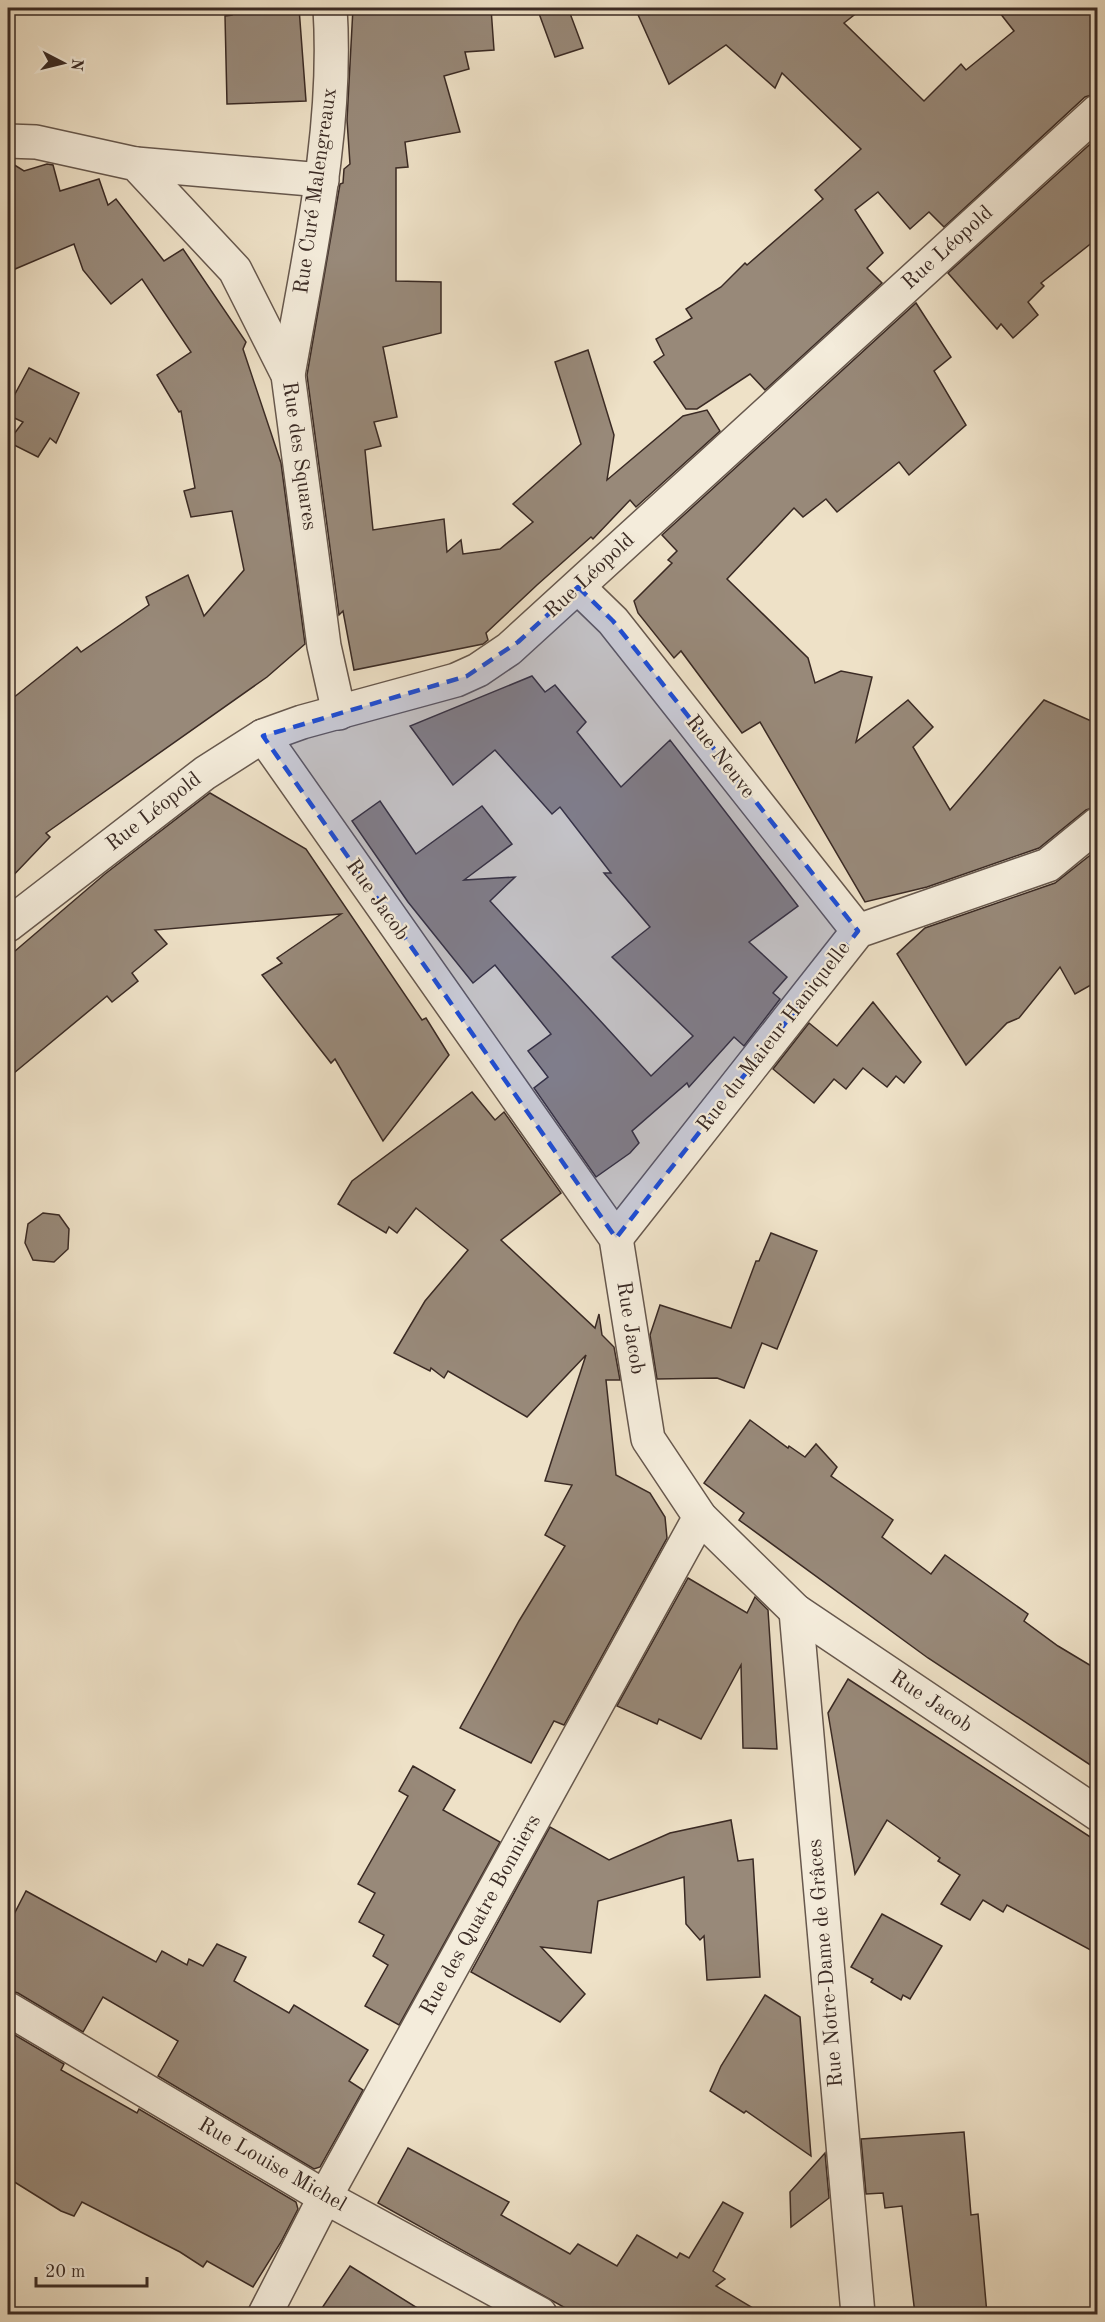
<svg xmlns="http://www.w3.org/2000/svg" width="1105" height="2322" viewBox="0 0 1105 2322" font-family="'Old Standard TT',serif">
<rect width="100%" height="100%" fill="#eee1c7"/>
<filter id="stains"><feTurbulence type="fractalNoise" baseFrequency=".00333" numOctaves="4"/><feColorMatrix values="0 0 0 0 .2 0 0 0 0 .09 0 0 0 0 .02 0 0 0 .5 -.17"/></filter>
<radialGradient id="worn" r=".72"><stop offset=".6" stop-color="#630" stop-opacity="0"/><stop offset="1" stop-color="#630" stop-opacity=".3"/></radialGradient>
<g fill="#988979" stroke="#3a2a24" stroke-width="1.5">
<polygon points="231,8 299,8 306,101 227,104 225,16 232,15"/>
<polygon points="353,8 491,8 494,50 465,52 469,69 444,76 460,132 405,142 408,167 396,168 396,281 441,282 441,333 383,347 397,417 374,422 381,446 365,450 373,530 444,519 447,552 461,540 463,554 500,549 533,522 513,504 581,444 555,362 588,350 614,435 607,480 683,416 707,410 720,431 636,507 630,500 593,539 591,537 537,585 486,633 488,640 483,644 354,670 343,611 339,615 307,375 340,184 343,183 344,169 350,164 347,120"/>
<polygon points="537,8 568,8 583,48 555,57"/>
<polygon points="635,8 863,8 844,23 924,101 961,64 966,70 1014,31 996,8 1098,8 1098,93 1085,97 944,227 929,212 910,229 878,192 855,210 883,253 867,268 882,283 765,390 750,374 697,409 686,409 654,362 664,355 656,339 692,318 686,309 721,287 745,263 747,265 823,199 815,190 861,149 782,73 775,88 726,45 669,84"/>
<polygon points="1098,137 1098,238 1041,283 1044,286 1028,302 1038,315 1013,338 1001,324 997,329 948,273"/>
<polygon points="8,161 24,171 47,164 53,165 60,191 99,179 108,205 116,199 164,261 183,249 246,342 243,349 281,463 305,644 267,677 46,833 50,837 8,881 8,702 77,647 81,652 149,605 146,597 188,575 204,616 244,570 232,511 191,517 184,491 195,488 181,411 179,412 157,375 191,352 142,279 111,304 83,270 74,244 8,272"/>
<polygon points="916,303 951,357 934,371 966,425 909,475 899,462 837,512 826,499 803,517 794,508 727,579 808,658 815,683 841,671 872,677 856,742 908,700 933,727 913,747 950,810 1044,700 1098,724 1098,806 1086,810 1039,848 927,887 865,902 760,722 742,733 681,651 674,658 638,613 634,601 672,563 668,560 677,551 662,535"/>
<polygon points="29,368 79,393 56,443 50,438 38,457 8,442 23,422 8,415 8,407"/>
<polygon points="532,676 545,692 555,685 586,722 577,732 621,787 670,740 798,906 749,942 787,977 773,993 780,999 744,1046 734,1037 689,1087 687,1083 632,1131 639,1143 630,1153 596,1177 534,1088 548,1077 528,1051 551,1034 495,965 473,983 408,902 352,821 380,801 416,854 482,806 512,844 464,880 515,877 490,901 651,1076 693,1036 612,957 650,927 604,873 611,873 560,807 552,814 495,750 453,785 410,726"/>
<polygon points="210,793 306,849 422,1020 426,1018 449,1055 383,1141 335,1059 331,1063 262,975 282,963 277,958 341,914 155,930 167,944 132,973 138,981 112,1002 107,996 8,1078 8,957 105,874"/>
<polygon points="1098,849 1098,981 1075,994 1060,967 1019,1018 1007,1023 966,1065 897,954 925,928 1055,883"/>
<polygon points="873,1002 921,1062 904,1083 896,1076 887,1087 863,1068 846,1089 834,1079 814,1103 773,1069 809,1023 837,1046"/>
<polygon points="472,1092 495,1120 504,1112 561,1193 501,1240 595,1328 599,1314 602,1335 614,1347 620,1380 606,1380 616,1475 650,1493 665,1517 667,1538 564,1725 554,1721 531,1763 460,1728 519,1621 565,1546 545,1535 572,1485 545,1481 586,1355 527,1417 448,1371 444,1378 431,1368 430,1371 394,1353 425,1301 468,1250 416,1208 397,1233 389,1227 386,1233 338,1204 352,1181"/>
<polygon points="43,1213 59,1215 69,1229 68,1249 54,1262 33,1260 25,1243 28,1224"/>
<polygon points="771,1233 817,1251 777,1349 762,1343 744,1388 717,1378 657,1379 650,1335 660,1305 731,1328 756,1261 759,1261"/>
<polygon points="750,1420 788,1448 789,1446 805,1457 816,1444 837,1467 831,1476 893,1520 882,1537 931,1574 945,1555 1028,1614 1024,1621 1058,1646 1098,1670 1098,1770 928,1658 739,1520 744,1513 704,1483"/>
<polygon points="688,1578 747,1613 755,1597 768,1610 777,1749 743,1748 741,1665 701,1739 659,1719 657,1724 617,1706"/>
<polygon points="848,1679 1098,1842 1098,1954 1007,1905 1003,1912 983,1900 970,1920 941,1904 960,1875 938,1861 940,1858 887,1820 855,1874 828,1713"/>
<polygon points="413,1766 455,1790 443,1810 500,1842 399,2025 365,2006 388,1965 373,1956 384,1935 359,1922 375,1893 358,1884 408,1796 399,1791"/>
<polygon points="731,1820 738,1861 753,1859 760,1977 707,1980 704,1936 700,1940 686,1924 684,1877 598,1901 591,1953 541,1947 585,1994 560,2022 471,1972 550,1827 609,1860 670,1833"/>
<polygon points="26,1891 156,1962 162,1951 187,1965 189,1959 203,1966 217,1944 246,1957 234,1981 289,2013 294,2005 368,2050 349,2081 363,2090 320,2167 314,2169 158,2076 178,2041 103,1997 83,2032 18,1993 8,1990 8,1926"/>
<polygon points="882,1914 942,1946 910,1999 903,1995 901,2000 871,1982 873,1979 851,1967"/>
<polygon points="765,1995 800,2017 811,2156 746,2111 744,2113 710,2091 721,2066"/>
<polygon points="8,2031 64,2064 61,2070 137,2113 139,2109 296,2202 298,2209 281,2242 253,2287 207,2261 203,2267 180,2252 82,2202 74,2216 61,2211 8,2178"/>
<polygon points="964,2132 971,2215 978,2214 987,2314 915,2314 902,2206 885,2208 883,2193 866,2194 861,2139"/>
<polygon points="408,2148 509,2202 501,2215 570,2254 578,2244 617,2266 637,2235 677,2258 680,2253 689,2258 723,2202 743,2213 713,2271 725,2279 716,2286 763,2314 576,2314 378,2203"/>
<polygon points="825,2153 829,2198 791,2227 790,2192"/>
<polygon points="350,2266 427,2314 318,2314"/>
</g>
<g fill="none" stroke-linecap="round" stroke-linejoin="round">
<g stroke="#67584d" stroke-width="36">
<g id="street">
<polyline points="8,141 36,142 136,164 235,270 288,375 324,646 339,713"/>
<polyline points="136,164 322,180"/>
<path d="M 288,375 C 309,254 338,130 330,8"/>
<polyline points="578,587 613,621 858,931"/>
<polyline points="263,736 616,1238 648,1439 700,1517 796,1611 1098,1814"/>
<polyline points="8,925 205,773 263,736 302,722 456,680 478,670 509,649 1098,111"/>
<polyline points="616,1238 858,931 1048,865 1098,824"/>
<polyline points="796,1611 858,2314"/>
<polyline points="8,2009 325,2197 540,2314"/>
<polyline points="265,2314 325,2197 700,1517"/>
</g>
</g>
<use href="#street" stroke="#f4ecdb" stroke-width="33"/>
</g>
<path fill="#1d4ed8" fill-opacity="0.2" stroke="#1d4ed8" stroke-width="4.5" stroke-dasharray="12 8" stroke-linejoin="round" d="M 578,587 L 613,621 L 858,931 L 616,1238 L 263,736 L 467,676 L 518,642 Z"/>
<g text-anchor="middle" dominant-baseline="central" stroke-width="4.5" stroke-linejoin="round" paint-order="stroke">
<g font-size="21" fill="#3a2a24" stroke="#f4ecdb">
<text transform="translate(316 191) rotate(-82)">Rue Curé Malengreaux</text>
<text transform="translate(948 248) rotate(-42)">Rue Léopold</text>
<text transform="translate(299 456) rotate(82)">Rue des Squares</text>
<text transform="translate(590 576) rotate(-43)">Rue Léopold</text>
<text transform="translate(720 757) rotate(52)">Rue Neuve</text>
<text transform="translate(154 812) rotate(-38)">Rue Léopold</text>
<text transform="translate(377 900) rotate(55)">Rue Jacob</text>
<text transform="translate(774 1037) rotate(-52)">Rue du Maieur Haniquelle</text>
<text transform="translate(630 1328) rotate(81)">Rue Jacob</text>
<text transform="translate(931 1702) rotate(34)">Rue Jacob</text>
<text transform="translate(481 1915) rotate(-61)">Rue des Quatre Bonniers</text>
<text transform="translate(826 1963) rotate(-95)">Rue Notre-Dame de Grâces</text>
<text transform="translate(272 2165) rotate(30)">Rue Louise Michel</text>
</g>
</g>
<rect width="1105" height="2322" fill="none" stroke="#eee1c7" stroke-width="30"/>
<rect x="9" y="9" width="1087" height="2304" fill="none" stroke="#3a2a24" stroke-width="3"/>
<rect x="15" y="15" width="1075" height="2292" fill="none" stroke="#3a2a24" stroke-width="1.5"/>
<g transform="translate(63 63) rotate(97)" stroke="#f4ecdb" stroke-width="4.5" paint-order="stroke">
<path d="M0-4.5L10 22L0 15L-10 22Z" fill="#3a2a24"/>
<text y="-9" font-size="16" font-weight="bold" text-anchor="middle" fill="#3a2a24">N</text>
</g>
<path d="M36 2277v9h111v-9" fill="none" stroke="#3a2a24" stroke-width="3"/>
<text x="45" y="2277" font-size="18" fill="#3a2a24" stroke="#f4ecdb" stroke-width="4.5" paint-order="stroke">20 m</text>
<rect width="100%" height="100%" filter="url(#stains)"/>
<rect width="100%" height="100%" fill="url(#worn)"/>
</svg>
